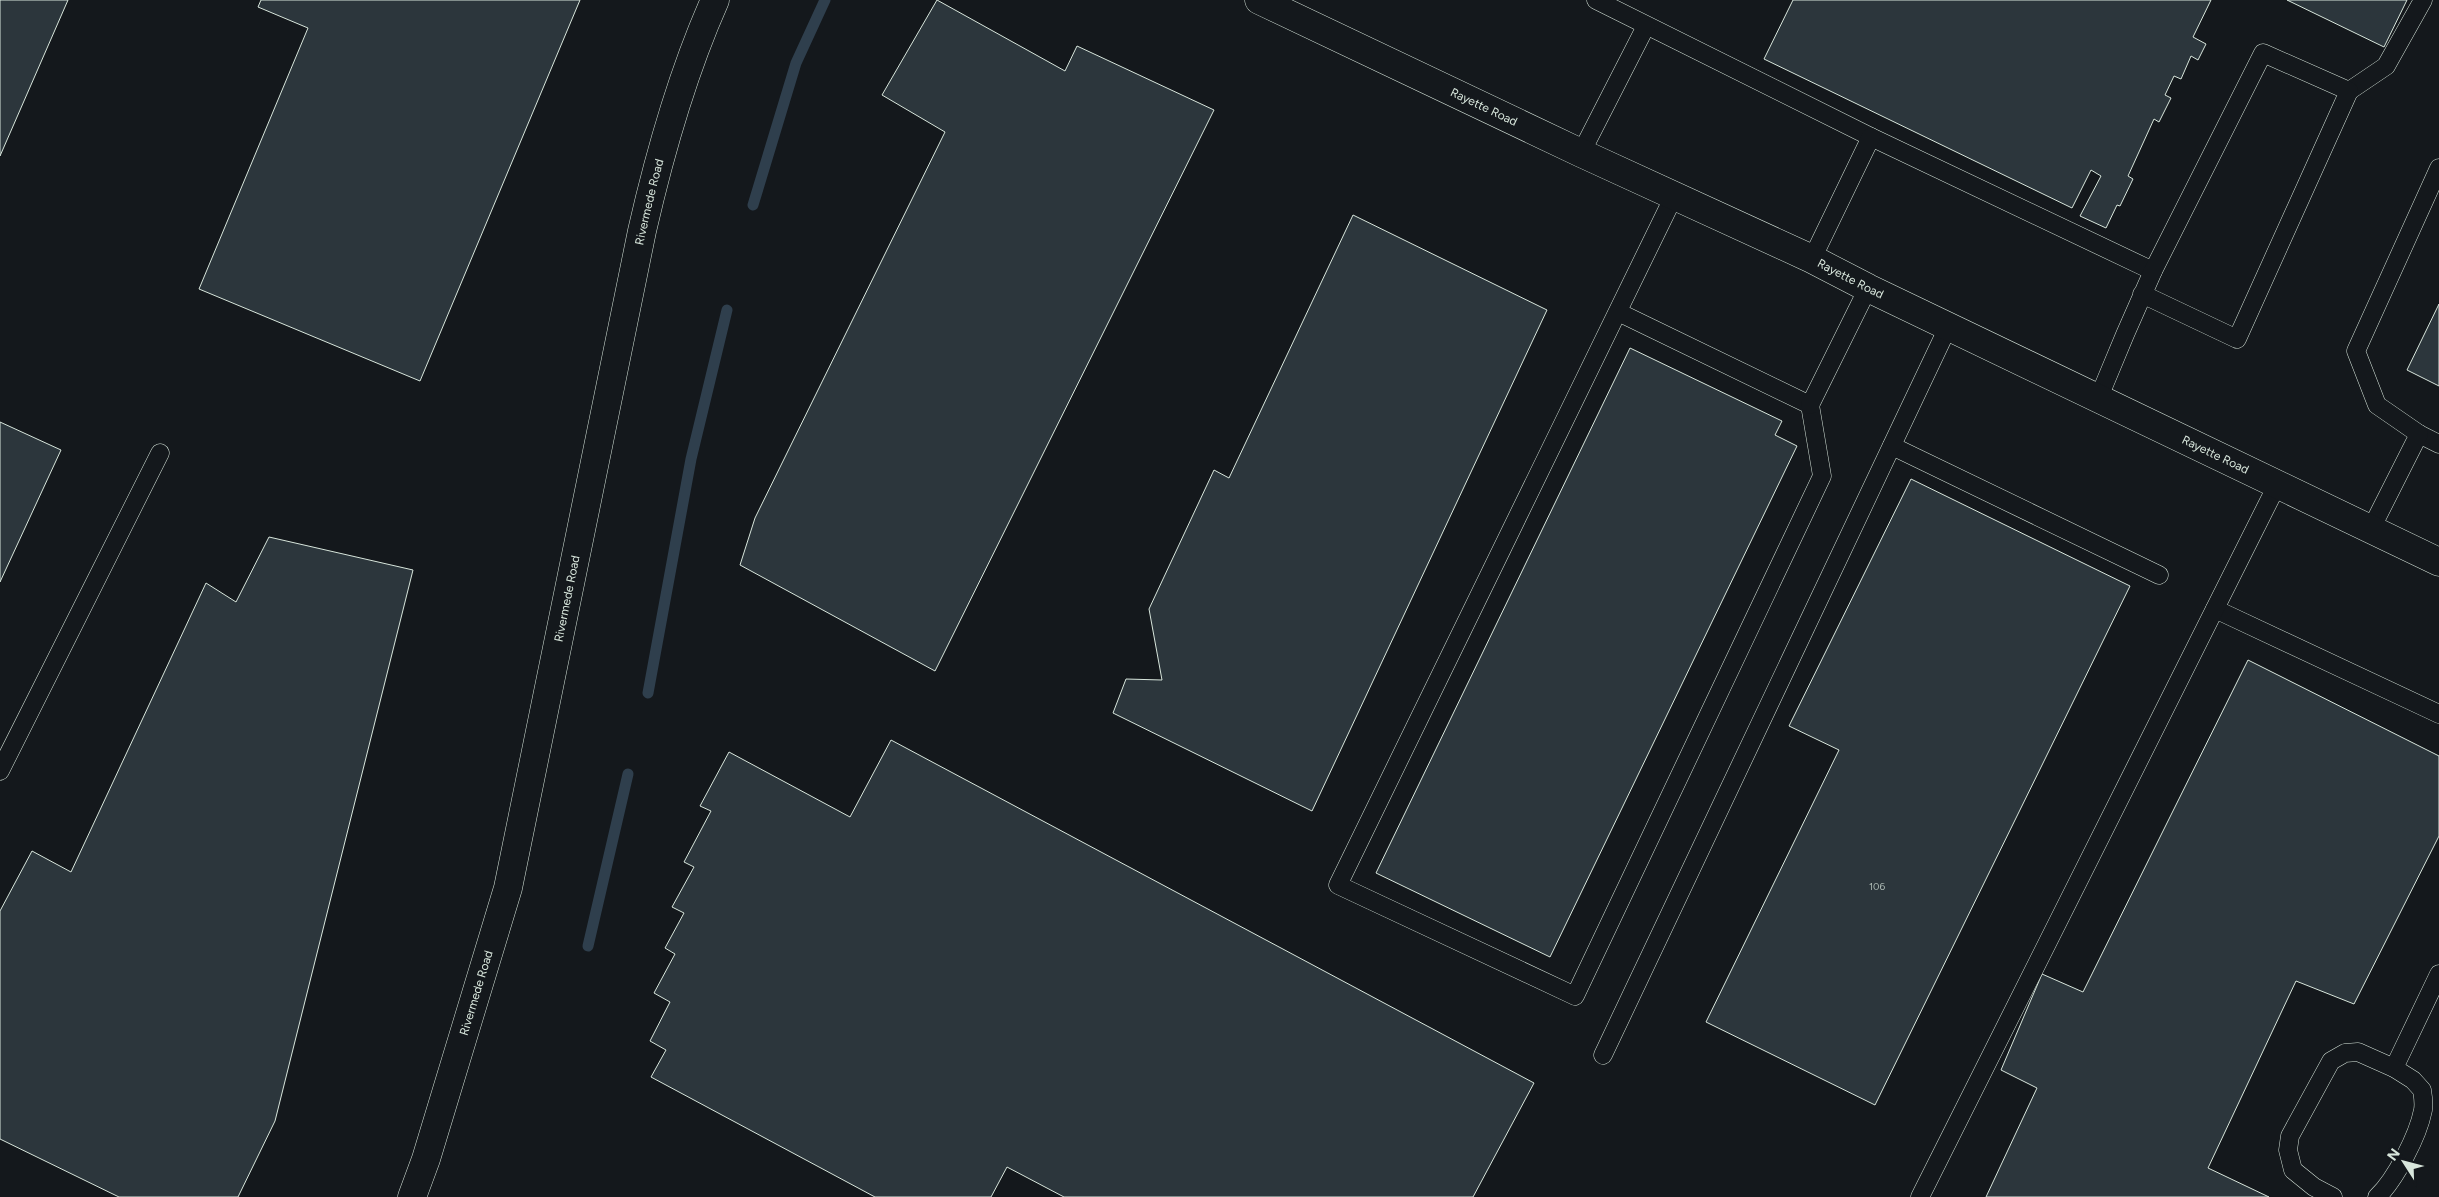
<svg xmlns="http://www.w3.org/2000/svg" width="2439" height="1197" viewBox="0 0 2439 1197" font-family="Figtree,sans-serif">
<rect width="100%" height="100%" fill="#14181c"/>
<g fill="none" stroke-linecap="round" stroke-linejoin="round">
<g stroke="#2f3f4d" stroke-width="11">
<polyline points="753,205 796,63 825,0"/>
<polyline points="648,693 691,459 727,310"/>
<polyline points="588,946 628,774"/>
</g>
</g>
<g fill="#2c363c" stroke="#d8e6dc">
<polygon points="0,0 68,0 0,156"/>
<polygon points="261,0 580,0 420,381 199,289 308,28 258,7"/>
<polygon points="937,0 1065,71 1077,46 1214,110 935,671 740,565 755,518 945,132 882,95"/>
<polygon points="1793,0 2211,0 2193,37 2206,44 2198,60 2191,56 2181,79 2174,76 2165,95 2171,98 2159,122 2154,119 2128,176 2133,179 2120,206 2117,205 2106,228 2080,216 2101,176 2091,170 2072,208 1764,59"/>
<polygon points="2287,0 2407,0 2384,47"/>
<polygon points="1353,215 1547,310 1312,811 1113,713 1126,679 1162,680 1149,609 1214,470 1229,478"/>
<polygon points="2439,304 2439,386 2407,370"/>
<polygon points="1630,348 1782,421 1775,435 1797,446 1550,957 1376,873"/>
<polygon points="0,422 61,450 0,582"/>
<polygon points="1911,479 2130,586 1875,1105 1706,1022 1839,750 1789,726"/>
<polygon points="269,537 413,570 275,1121 238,1197 119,1197 0,1139 0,911 32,851 71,872 206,583 236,602"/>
<polygon points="2248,660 2439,756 2439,836 2354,1004 2296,981 2208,1168 2269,1197 1986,1197 2037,1088 2001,1070 2042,974 2083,992"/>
<polygon points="891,740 1534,1083 1473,1197 1064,1197 1007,1167 991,1197 875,1197 651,1077 666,1050 650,1041 670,1002 654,993 675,954 665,948 684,913 672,907 694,867 684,862 711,811 700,806 729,752 850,817"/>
</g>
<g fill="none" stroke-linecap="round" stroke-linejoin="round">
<g stroke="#d8e6dc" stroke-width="19">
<g id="lane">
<polyline points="1596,0 1871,137 2153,271"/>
<polyline points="2349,91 2386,66 2423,0"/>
<polyline points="1581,153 1646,26"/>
<polyline points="1812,259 1871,137"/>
<polyline points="1618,312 1810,405 1822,476 1575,996 1338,885 1673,198 1672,195"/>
<path d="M 2099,397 C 2116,355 2134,313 2153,271 L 2263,53 L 2349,91 L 2237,339 L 2142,294"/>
<polyline points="1810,405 1868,288"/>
<polyline points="2419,434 2439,444"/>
<polyline points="1892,446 2159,575"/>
<polyline points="2371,529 2419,434 2377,405 2356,351 2439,168"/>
<polyline points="2215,609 2439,714"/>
<polyline points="0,771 160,453"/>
<polyline points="1603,1055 1949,325"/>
<polyline points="2394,1068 2439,974"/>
<polyline points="1920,1197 2278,483"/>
<path d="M 2333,1197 L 2314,1187 L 2293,1170 L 2288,1150 L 2290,1136 L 2331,1061 L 2345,1053 L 2358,1052 L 2394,1068 L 2413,1080 L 2422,1090 C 2423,1096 2424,1104 2423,1110 C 2418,1136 2395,1180 2377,1197"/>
</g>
</g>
<g stroke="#d8e6dc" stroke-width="29">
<g id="street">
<path id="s1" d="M 1259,0 L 1581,153 L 1812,259 L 1868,288 L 2439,562"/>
</g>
</g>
<g stroke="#d8e6dc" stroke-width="29">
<g id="secondary">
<path id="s2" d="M 412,1197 L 426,1159 L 508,888 L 642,231 C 660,152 682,74 715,0"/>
</g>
</g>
<use href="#lane" stroke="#14181c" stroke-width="18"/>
<use href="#street" stroke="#14181c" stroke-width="28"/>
<use href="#secondary" stroke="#14181c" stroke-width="28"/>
</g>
<g text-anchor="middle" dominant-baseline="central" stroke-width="4" stroke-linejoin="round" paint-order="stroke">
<g font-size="10" fill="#adbab4">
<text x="1877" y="886">106</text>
</g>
<g font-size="12" fill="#d8e6dc" stroke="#14181c">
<text stroke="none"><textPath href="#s1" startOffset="249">Rayette Road</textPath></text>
<text stroke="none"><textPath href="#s2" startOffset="1024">Rivermede Road</textPath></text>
<text stroke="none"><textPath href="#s1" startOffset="654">Rayette Road</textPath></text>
<text stroke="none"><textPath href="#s1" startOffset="1059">Rayette Road</textPath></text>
<text stroke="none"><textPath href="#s2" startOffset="619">Rivermede Road</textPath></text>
<text stroke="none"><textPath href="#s2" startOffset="214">Rivermede Road</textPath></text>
</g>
</g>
<g transform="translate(2404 1162) rotate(306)" stroke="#14181c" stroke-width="4" paint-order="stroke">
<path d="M0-4L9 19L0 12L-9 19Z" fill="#d8e6dc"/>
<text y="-8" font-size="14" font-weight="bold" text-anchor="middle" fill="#d8e6dc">N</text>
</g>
</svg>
